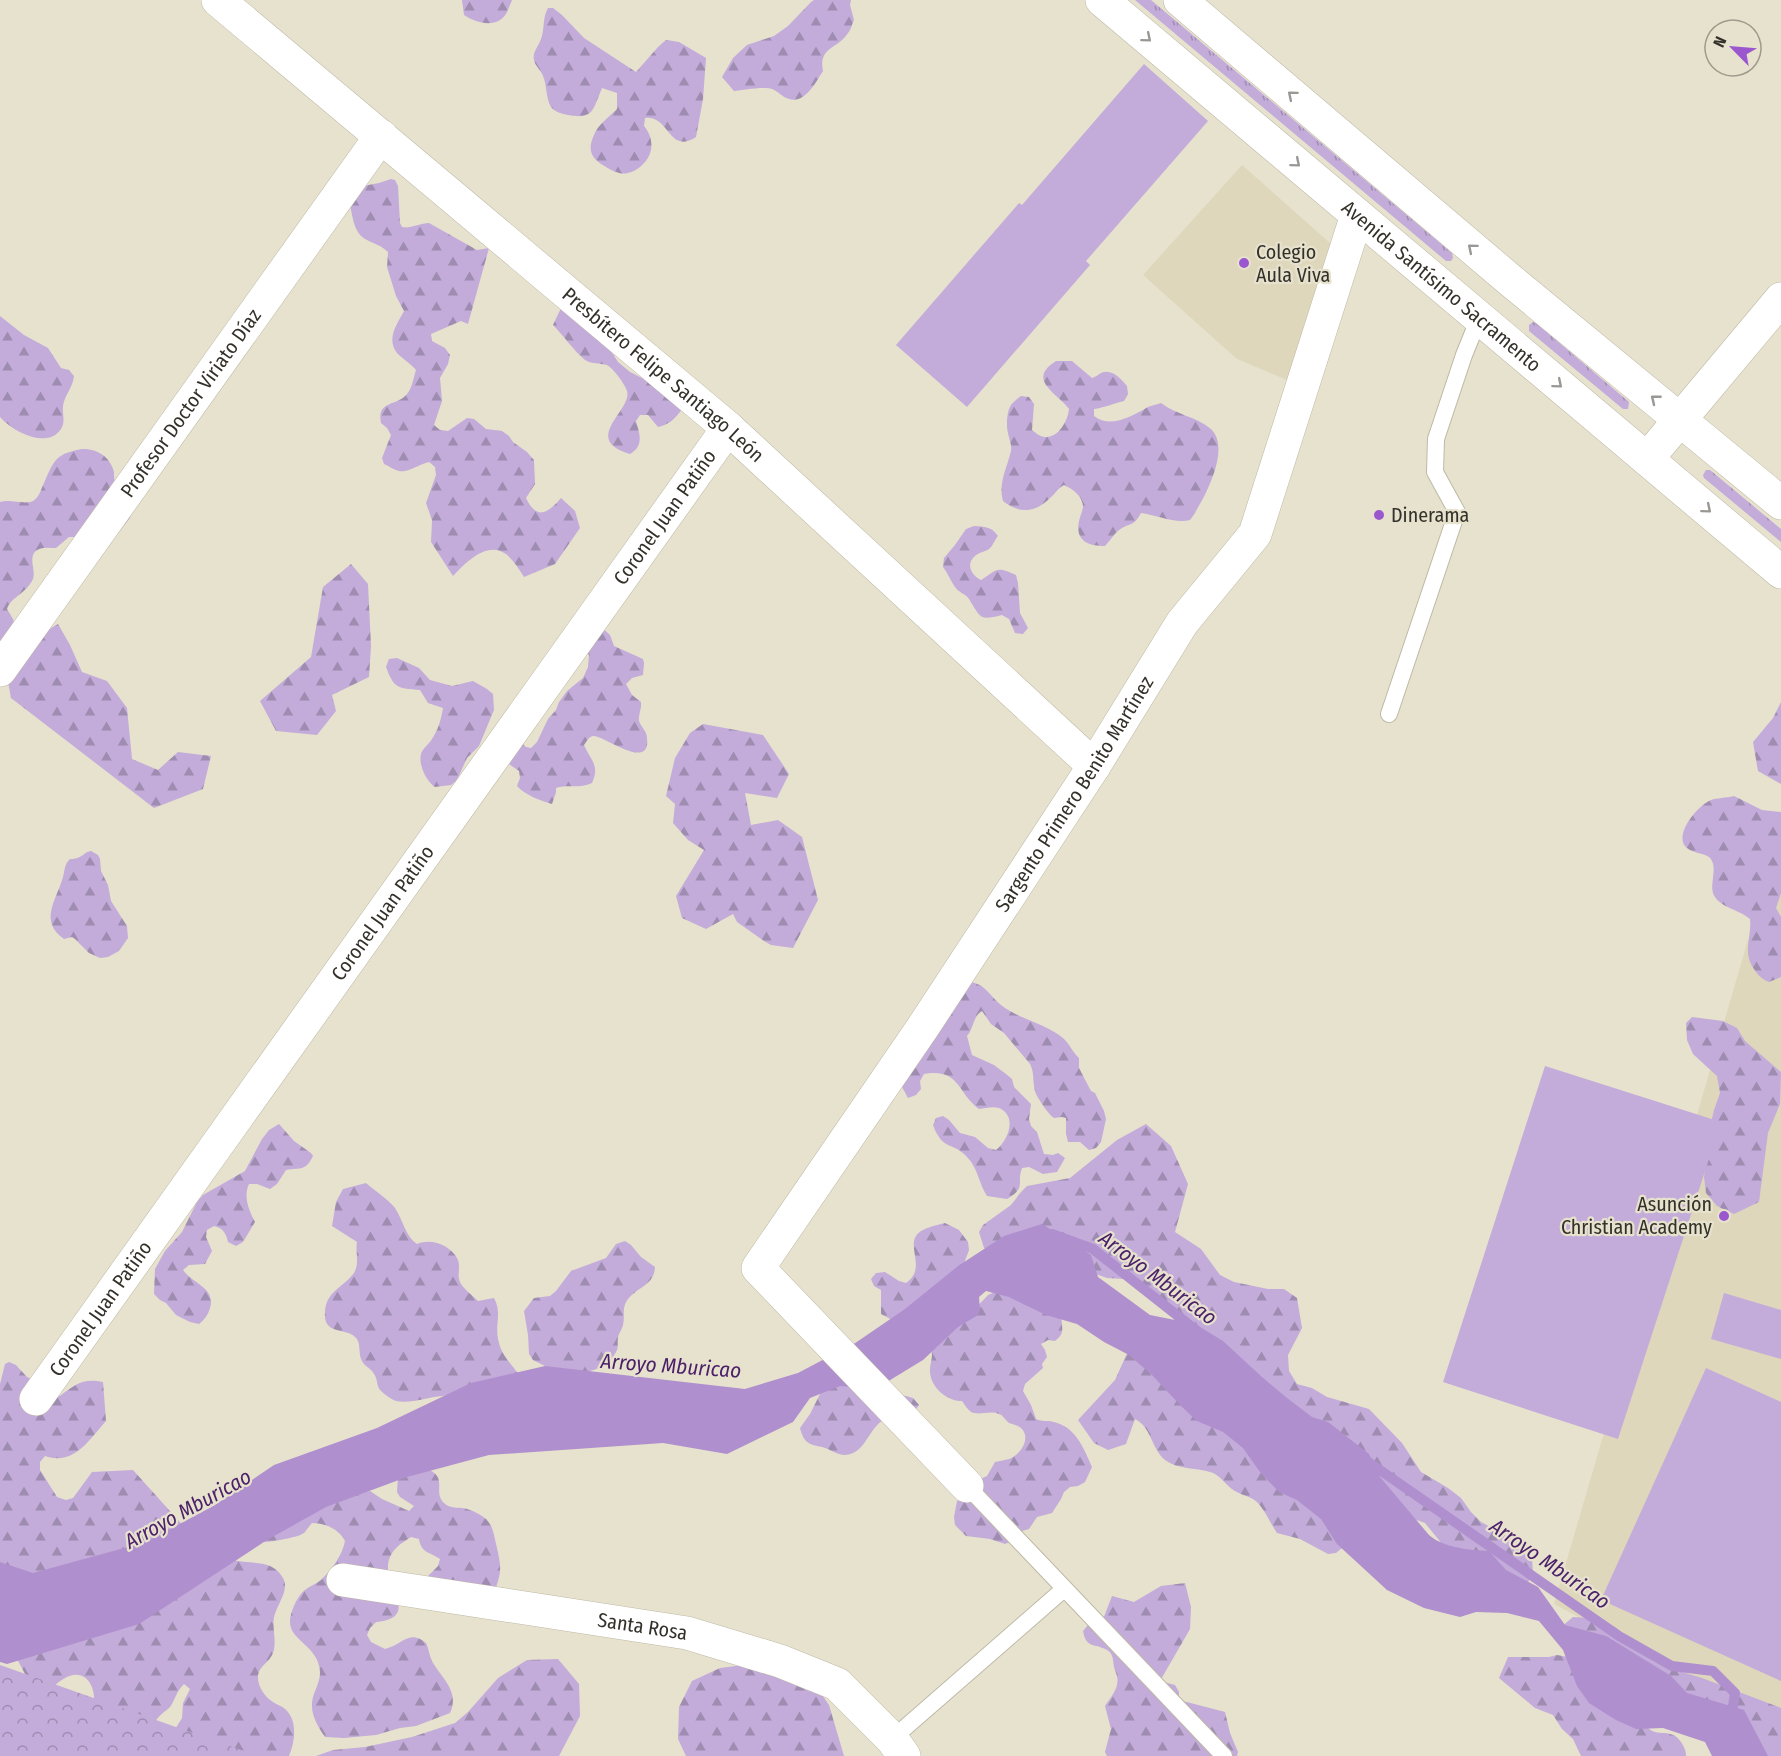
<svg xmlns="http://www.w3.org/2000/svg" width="1781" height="1756" viewBox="0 0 1781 1756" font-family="'Fira Sans Condensed',sans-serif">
<defs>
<pattern id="grass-tufts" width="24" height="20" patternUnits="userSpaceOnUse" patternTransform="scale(1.5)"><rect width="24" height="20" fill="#c3abda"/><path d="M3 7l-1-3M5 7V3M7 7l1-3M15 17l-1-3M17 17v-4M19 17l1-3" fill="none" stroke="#9f8cb1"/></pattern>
<pattern id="forest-firs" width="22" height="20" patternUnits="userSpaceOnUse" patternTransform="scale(1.5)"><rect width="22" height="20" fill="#c3abda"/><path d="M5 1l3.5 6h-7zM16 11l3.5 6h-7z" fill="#9f8cb1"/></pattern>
<pattern id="park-crowns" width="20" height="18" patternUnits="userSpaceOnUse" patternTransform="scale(1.5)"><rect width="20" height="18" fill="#c3abda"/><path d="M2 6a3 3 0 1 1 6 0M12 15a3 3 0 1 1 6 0" fill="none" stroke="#9f8cb1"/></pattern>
</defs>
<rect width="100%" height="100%" fill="#e7e2ce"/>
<g fill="#ded7bc">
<polygon points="1242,165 1339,251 1287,380 1237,359 1143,275"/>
<polygon points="1781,827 1781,1724 1554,1604"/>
</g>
<g fill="url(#grass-tufts)">
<polygon points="1135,0 1151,0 1452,253 1453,258 1451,261 1446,261"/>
<polygon points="1533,322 1536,323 1629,402 1628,409 1623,409 1529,331 1529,325"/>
<polygon points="1706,470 1710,470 1781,529 1781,542 1704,478 1703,475"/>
</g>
<g fill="url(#forest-firs)">
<path d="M 462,0 L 512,0 C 510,5 508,10 506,14 C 496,29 476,23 464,15 Z"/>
<path d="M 814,0 L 851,0 L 850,5 L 854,20 C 852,24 851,30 848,33 C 838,49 818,47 823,71 C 816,82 805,104 789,99 C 782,97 778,91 772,89 C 764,86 743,90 734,91 L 722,77 L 733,58 L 747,45 L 774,36 L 788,26 L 811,2 Z"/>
<path d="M 548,8 L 553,8 L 562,15 L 584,38 L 636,72 L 658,47 L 666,40 L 679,42 L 706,58 L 703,99 L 696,137 C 668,155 670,115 645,118 L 644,126 C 655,139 654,156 640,167 C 636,170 633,172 628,173 C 620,175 613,171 606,167 C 588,157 587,147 597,129 C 602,122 610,116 617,109 L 617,93 L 602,88 C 593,109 594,120 568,115 C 562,114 555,112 551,107 C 546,99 547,85 543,76 C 541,70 535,66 534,60 C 532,52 539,46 541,39 C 545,28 542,19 548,8 Z"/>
<path d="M 391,179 L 395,180 L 398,186 L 400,223 L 402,227 C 410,229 420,223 429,223 L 477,250 L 489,248 L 468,324 L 461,321 L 431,334 L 432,341 L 445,348 L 450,355 L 448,364 L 440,378 L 442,401 L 434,425 L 440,430 L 448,431 L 467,418 L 474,419 L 486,429 L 502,431 L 509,436 L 513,442 L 527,452 L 534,460 L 535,484 L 526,498 C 537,521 548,513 561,498 L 575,511 L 580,528 L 555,564 L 524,577 C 519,569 513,560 506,554 C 487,540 465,563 453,576 L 431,542 L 432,520 L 426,503 L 436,475 L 435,467 L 429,462 C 419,464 409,473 399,471 C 394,470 389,466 384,464 L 382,458 L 391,435 L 387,428 L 381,423 C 377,402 393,406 404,397 C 412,391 413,379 416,370 C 410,363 403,359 397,353 C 386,339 397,324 404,311 L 396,296 L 387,267 L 388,252 C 382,246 375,244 367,240 C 354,234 353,218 350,205 L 363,186 L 379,183 Z"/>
<path d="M 561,308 L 609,348 L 618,362 L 630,372 L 644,379 L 682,409 C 676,418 669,425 658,427 L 648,415 L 640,415 L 636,421 C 640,435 644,446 630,454 C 580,439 633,410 627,391 C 625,384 613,368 607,365 C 600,363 591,364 585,360 C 574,351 563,335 553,325 Z"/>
<path d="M 0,316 L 24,335 L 48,348 L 61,368 L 69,370 L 74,376 C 73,387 64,396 63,406 C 62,415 66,421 61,429 C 47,450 12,431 0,417 Z"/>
<path d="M 1056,361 L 1072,361 L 1092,378 C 1095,377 1098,375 1101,373 C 1112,368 1121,379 1127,386 L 1128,394 L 1124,401 C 1114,403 1104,408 1094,409 L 1094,416 C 1109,428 1128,418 1143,410 C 1148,406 1155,405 1161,403 C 1176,415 1196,416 1211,429 C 1232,449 1203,502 1190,520 C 1176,524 1156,515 1141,513 C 1133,528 1129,522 1118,531 C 1113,535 1110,541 1105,546 C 1088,546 1075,541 1079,521 C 1080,516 1083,511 1083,506 C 1082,496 1073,489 1064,485 C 1057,489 1056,493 1050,498 C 1035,513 1019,514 1003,501 C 998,483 1007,468 1011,451 C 1012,446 1010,442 1009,437 C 1006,429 1006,413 1011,405 C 1013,402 1018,398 1021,396 L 1029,397 L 1034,404 L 1032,430 C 1036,433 1040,437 1045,437 C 1059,438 1068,420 1069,409 C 1057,393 1026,380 1056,361 Z"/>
<path d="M 82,449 C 97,449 110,456 114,472 C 114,475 114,479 115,482 C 118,491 126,502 132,511 L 130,518 L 115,537 L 69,537 L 56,548 C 49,548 39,546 34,553 C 29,562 37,572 32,581 C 24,595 11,597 7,609 L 13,619 L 15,627 L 6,640 L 0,641 L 0,502 C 11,499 25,505 33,501 C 37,499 40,493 41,490 C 53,464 52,454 82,449 Z"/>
<path d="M 974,526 C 985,527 991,526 998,536 C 995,539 993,546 989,549 C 985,552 979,552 975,556 C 965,564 972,576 981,580 C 998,569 996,566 1016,575 L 1018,583 L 1020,613 L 1028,628 L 1023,634 L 1015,633 L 1009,619 L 1002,615 C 979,621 981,618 969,599 C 966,594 959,593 955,587 C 950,580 948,573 943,567 L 944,558 L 955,545 L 966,529 Z"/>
<polygon points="351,564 368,584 371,646 369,677 332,695 336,711 317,735 276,731 260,701 311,657 323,587"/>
<polygon points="58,624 70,645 82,672 107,681 127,708 132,759 158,770 178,752 211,756 203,789 154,808 11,698 6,671 34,638"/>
<path d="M 599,625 L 610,635 L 614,646 L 643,659 L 644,663 L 643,675 L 632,678 L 626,684 L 632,695 L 641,702 C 642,709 638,715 639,721 C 641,727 647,731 647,738 C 651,772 604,736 594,736 C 589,736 587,741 584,745 C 591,761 600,765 592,783 C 580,789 568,784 556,788 L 556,792 L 552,804 C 539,800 525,795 517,786 L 520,778 L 519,771 L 509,764 L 505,758 L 523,744 L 526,747 L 531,748 L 537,742 L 548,719 L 556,710 L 559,702 L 567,691 L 583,678 L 588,667 L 589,655 L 586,651 Z"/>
<path d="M 397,658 L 419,668 L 430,680 L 452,686 L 473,681 L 487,689 L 493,694 L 494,710 L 479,746 L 467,758 L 457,780 L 451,785 L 435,787 C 427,782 418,765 421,754 C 422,749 429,744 432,739 C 438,730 441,720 443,708 L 428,703 L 420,690 C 398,688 394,689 386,667 L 389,659 Z"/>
<polygon points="1781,702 1781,784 1758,771 1753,742 1773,718"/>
<polygon points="703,724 763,735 789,774 777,798 745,793 751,825 778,820 802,837 818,900 793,948 771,945 764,941 737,922 733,914 706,929 682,918 676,896 704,850 688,840 673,823 675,804 666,796 675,758 690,733"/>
<path d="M 1734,796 L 1762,810 L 1781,812 L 1781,893 L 1776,908 L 1781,917 L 1781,977 L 1769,982 C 1761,979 1757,974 1752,966 C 1743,950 1752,936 1750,919 C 1740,910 1722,908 1715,897 C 1707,886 1720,867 1709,857 C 1703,853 1693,853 1687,848 C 1672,836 1698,805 1711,800 C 1717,798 1726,798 1734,796 Z"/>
<path d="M 91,851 L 98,855 L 100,859 L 101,871 L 108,885 L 111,901 L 127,926 L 128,938 L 119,951 L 108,957 L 100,958 L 89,953 L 75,939 L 72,937 L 64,939 C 38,921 57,899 63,877 C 65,870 64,865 70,859 C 83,859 83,852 91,851 Z"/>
<path d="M 971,982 C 986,985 990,996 1001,1005 C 1020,1020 1046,1023 1064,1039 C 1070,1045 1072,1051 1079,1058 L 1079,1068 L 1091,1091 L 1095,1093 L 1104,1111 L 1106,1119 L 1101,1142 L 1096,1148 L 1089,1150 L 1080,1142 L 1068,1142 L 1066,1134 L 1066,1118 L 1062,1117 L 1054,1118 C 1049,1115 1039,1100 1036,1094 C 1032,1084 1035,1073 1030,1064 L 1004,1033 L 991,1024 L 982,1011 C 973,1016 974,1028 967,1036 L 972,1055 L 994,1065 L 1006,1074 L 1012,1079 L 1014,1087 L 1031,1104 L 1029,1119 L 1031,1126 L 1037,1132 L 1044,1154 L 1053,1155 L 1058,1153 L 1065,1158 L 1057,1172 L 1043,1174 L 1029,1167 L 1022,1168 C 1016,1184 1027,1187 1007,1199 L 987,1196 C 979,1184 978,1168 967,1157 C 953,1141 943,1152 933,1125 L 936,1118 L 943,1116 L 949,1120 L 960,1133 L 975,1137 L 988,1148 L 996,1150 C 1008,1141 1018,1116 999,1108 C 993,1106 985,1108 979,1109 C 957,1093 960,1068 924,1074 L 920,1081 L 921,1089 L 916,1095 L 908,1098 L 901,1085 L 944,1017 C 960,1007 960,995 971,982 Z"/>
<polygon points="1692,1017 1723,1021 1737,1028 1745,1041 1781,1072 1780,1104 1768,1133 1759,1202 1734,1214 1717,1206 1706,1193 1704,1177 1710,1127 1714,1110 1720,1093 1717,1076 1693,1054 1687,1040 1686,1023"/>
<path d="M 279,1124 L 294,1141 L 311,1153 L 313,1156 C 305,1172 301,1167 286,1170 L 277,1184 L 270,1189 L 257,1184 L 249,1184 C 243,1197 249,1210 255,1222 L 243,1242 L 236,1246 L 228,1242 C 226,1233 223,1228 214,1226 L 207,1230 L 206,1237 L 212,1251 L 205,1264 L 189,1265 L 183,1270 C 193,1284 216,1288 210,1308 C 208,1315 205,1319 199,1324 L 190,1322 L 176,1315 L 166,1303 L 160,1300 L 154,1294 L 155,1269 L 165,1251 L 182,1232 L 197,1202 L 203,1195 L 245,1171 L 262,1139 L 269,1130 Z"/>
<polygon points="1146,1124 1171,1146 1188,1184 1175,1232 1201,1249 1220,1275 1234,1282 1268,1289 1284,1289 1297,1298 1302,1328 1288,1355 1289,1371 1297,1384 1312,1388 1327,1397 1369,1409 1402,1443 1421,1472 1448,1488 1461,1498 1471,1512 1481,1522 1524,1545 1532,1558 1533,1574 1525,1587 1447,1550 1425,1523 1411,1518 1174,1320 1169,1305 1159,1298 1151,1296 1144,1292 1132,1281 1125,1279 1107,1278 1093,1273 992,1254 984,1248 979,1232 983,1225 1011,1205 1021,1192 1027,1186 1070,1178 1117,1140"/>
<path d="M 366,1183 C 375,1191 388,1199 395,1208 C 403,1220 405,1236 417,1244 C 431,1238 451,1245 458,1260 C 461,1268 456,1276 461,1284 C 465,1290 473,1296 478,1301 L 494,1298 C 502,1312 495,1324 498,1339 C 501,1354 508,1360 516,1371 C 521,1377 525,1384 529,1391 C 507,1393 486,1396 465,1396 C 457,1396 449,1395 442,1396 C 427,1397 411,1404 396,1401 C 391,1399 385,1395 381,1391 C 376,1386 378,1379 374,1374 C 372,1369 364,1366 362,1361 C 358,1354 361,1345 357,1339 C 348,1326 323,1337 325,1312 C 326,1291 344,1287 354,1273 C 360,1263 355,1252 357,1242 L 332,1226 L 336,1202 L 343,1189 Z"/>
<path d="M 945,1223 L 959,1230 L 968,1242 L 969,1250 L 963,1266 L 894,1321 L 881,1314 L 881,1290 L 874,1286 L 871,1279 L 876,1273 L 885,1272 L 899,1281 L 906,1283 C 929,1267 902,1244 921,1231 C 928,1227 937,1225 945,1223 Z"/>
<path d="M 625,1241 L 631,1245 L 641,1257 L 655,1267 C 654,1287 635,1287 626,1302 C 622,1310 625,1317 623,1325 C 622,1330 618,1334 618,1338 C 617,1343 619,1347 616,1352 C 611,1362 600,1369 590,1371 L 586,1378 L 547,1367 L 533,1360 L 529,1354 L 528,1335 L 524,1311 L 534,1298 L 550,1296 L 556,1291 L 571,1271 L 606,1258 L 616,1244 Z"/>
<path d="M 995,1292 L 1062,1314 C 1060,1327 1067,1332 1055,1341 L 1048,1340 L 1041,1344 L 1045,1350 L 1047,1357 L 1042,1364 L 1043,1368 L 1025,1384 L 1023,1391 L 1031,1405 L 1036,1419 C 1043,1422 1047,1420 1054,1422 C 1076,1427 1084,1449 1092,1467 L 1085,1482 L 1078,1486 L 1070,1487 L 1064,1492 L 1061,1499 L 1052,1513 L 1037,1517 L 1029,1529 L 1015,1533 L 1012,1541 L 1005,1544 L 990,1539 L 966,1536 L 955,1525 L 954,1517 L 957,1501 L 964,1497 L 972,1483 L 987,1476 L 995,1462 C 1000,1461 1005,1460 1009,1459 C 1020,1455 1031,1439 1022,1429 C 1018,1425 1014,1425 1009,1423 C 1005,1420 1004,1416 999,1414 C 990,1410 980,1416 971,1412 C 967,1409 965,1405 962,1401 C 946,1401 929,1386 930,1369 C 930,1365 932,1359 932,1355 C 932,1350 929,1345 928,1340 L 971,1313 L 988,1295 Z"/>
<path d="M 1129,1349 L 1241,1406 L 1342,1548 L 1336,1553 L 1328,1554 L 1300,1539 L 1277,1533 C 1270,1523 1263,1505 1253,1499 C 1246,1495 1238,1494 1232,1489 C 1224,1483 1219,1474 1210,1472 C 1194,1467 1179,1470 1165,1460 C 1151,1448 1152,1428 1135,1419 L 1126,1444 L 1108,1450 L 1094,1443 L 1078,1420 L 1115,1380 Z"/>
<path d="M 9,1362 L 16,1365 L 27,1377 L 34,1380 L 45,1393 L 60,1396 C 76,1384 83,1378 103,1382 L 106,1421 C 89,1440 74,1466 45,1456 L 40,1462 L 40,1470 L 57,1497 L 66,1500 L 73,1498 L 92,1472 L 133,1470 L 187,1530 L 0,1587 L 0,1384 L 5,1364 Z"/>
<path d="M 834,1381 L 906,1396 L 913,1398 L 919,1405 L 914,1412 C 905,1415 891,1416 882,1421 C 868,1430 865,1454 845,1455 C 837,1455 830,1449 822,1447 C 808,1444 804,1443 800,1428 L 810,1414 L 822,1390 Z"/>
<path d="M 427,1469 C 449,1477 432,1492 444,1503 C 451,1510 461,1506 470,1510 C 493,1519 492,1527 497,1548 C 502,1570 501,1572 494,1594 L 427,1577 L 438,1566 L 440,1559 C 430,1552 421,1553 419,1539 L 411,1537 C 400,1544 389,1551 388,1566 C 386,1587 420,1618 376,1622 L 370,1628 L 367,1635 L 371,1642 L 385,1649 C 403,1645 408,1629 426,1643 C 429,1649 429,1655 432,1661 C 442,1679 460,1691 450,1713 L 416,1726 L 400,1728 L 376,1735 L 344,1738 L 325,1737 C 316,1724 308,1710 314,1694 C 317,1686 320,1680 320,1672 C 319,1646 290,1641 290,1622 C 290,1613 297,1596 305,1590 C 310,1586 316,1584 321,1580 C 332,1569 342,1556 345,1541 C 339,1529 325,1523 312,1523 C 309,1526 306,1532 302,1534 C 299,1537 267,1543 262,1542 L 257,1516 L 370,1491 L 382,1499 L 409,1511 L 414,1506 L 400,1497 L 397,1492 L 398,1476 Z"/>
<path d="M 230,1559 C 250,1566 271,1557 283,1578 C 290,1590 277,1604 274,1617 C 272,1628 277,1642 273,1653 C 270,1662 260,1665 258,1675 C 257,1686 265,1697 273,1702 C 277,1705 282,1706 285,1709 C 298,1720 295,1742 289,1756 L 185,1756 L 174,1731 L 182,1718 L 183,1703 L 190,1689 L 184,1684 C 175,1693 176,1699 170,1707 C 165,1712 159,1715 155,1722 L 94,1702 C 95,1689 89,1673 73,1675 C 66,1676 57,1683 52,1688 L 25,1674 L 16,1657 Z"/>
<path d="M 1185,1583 L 1191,1607 L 1190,1629 L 1160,1681 L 1175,1685 L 1179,1692 L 1179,1700 L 1225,1712 L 1230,1733 L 1238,1752 L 1237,1756 L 1107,1756 L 1105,1752 L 1111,1729 L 1105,1706 C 1111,1697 1120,1687 1117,1676 C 1116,1673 1115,1670 1114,1667 C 1113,1660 1113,1653 1107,1650 C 1095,1643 1086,1649 1083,1631 L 1088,1625 L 1102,1622 L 1112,1596 L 1134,1602 L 1161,1586 Z"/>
<polygon points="1573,1617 1589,1618 1615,1627 1641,1648 1653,1661 1669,1668 1702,1678 1781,1708 1781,1756 1744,1756 1561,1627"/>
<path d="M 1557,1655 L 1573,1658 L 1645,1723 C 1654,1741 1670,1725 1681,1742 C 1684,1747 1686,1750 1686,1756 L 1581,1756 L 1573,1739 L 1562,1729 L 1553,1715 L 1535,1708 L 1499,1678 L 1508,1657 L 1549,1657 Z"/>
<polygon points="558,1659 579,1684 580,1716 559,1756 316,1756 333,1750 365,1747 412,1737 455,1723 468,1712 498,1678 527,1660"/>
<polygon points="751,1664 811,1679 829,1705 844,1756 686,1756 678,1739 679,1707 692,1681 720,1668"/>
</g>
<polygon fill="url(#park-crowns)" points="0,1665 258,1756 0,1756"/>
<g fill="#c3abda">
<polygon points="1144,64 1208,121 1086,261 1090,265 967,407 896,345 1019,203 1022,205"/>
<polygon points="1545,1066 1721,1122 1618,1439 1443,1382"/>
<polygon points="1724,1293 1781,1310 1781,1359 1711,1339"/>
<polygon points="1706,1368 1781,1402 1781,1681 1601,1600"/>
</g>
<g fill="#af8fcd">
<path d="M 1042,1224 L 1091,1255 L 1098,1277 L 1150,1315 L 1195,1324 L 1223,1341 L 1262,1377 L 1287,1398 L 1312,1417 L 1328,1422 L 1369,1454 L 1380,1477 L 1429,1535 C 1444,1548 1469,1550 1489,1551 L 1506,1570 L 1538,1587 L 1565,1625 L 1606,1636 L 1671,1676 L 1687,1693 L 1744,1710 L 1768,1756 L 1712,1756 L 1705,1742 L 1663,1728 L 1636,1729 L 1616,1720 L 1589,1703 L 1577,1686 L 1563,1650 L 1539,1621 L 1507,1613 L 1476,1612 L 1460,1617 L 1424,1608 L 1387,1590 L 1337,1544 L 1321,1519 L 1297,1500 L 1279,1492 L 1260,1472 L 1243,1448 L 1223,1432 L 1197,1421 L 1181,1406 L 1152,1375 L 1129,1355 L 1104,1342 L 1077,1324 L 1046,1315 L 1009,1297 L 986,1291 L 979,1297 L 980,1310 L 978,1315 L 958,1327 L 923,1360 L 882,1385 L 848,1348 L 905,1309 L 958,1266 L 1004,1236 Z"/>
<polygon points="834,1354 868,1388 840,1386 810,1398 793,1422 727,1454 663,1443 489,1455 407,1477 326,1507 267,1540 139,1624 7,1664 0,1662 0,1562 33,1573 146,1542 215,1505 274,1465 377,1428 471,1383 545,1366 745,1389 798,1373"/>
</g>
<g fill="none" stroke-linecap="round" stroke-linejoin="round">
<g stroke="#af8fcd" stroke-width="10">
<polyline points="1052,1234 1093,1249 1197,1331"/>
<polyline points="1364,1459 1619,1636 1672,1666 1713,1671 1735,1693 1731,1720"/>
</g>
<g stroke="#beb9a6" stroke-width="18">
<g id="lane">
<polyline points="1389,714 1457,512 1435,472 1436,439 1464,355 1479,318"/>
<polyline points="967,1486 1224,1756"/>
<polyline points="892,1739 1064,1589"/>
</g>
</g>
<g stroke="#beb9a6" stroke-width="34">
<g id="street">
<path id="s1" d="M 218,0 L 728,428 L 1094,766"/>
<polyline points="1647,459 1781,299"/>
<path id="s2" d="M 0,670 L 381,136"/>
<path id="s3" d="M 36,1399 L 728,428"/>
<path id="s4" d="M 967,1486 L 758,1268 L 923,1027 L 1094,766 L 1182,623 L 1255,534 L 1357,215"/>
<path id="s5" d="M 343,1580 L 687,1633 L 780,1661 L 837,1684 L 892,1739 L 904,1756"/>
</g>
</g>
<g stroke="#beb9a6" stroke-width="34">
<g id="primary">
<path id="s6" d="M 1102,0 L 1781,572"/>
<polyline points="1180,0 1510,280 1781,503"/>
</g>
</g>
<use href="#lane" stroke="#fff" stroke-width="16"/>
<use href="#street" stroke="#fff" stroke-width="33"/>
<use href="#primary" stroke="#fff" stroke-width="33"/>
</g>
<defs><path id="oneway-chevron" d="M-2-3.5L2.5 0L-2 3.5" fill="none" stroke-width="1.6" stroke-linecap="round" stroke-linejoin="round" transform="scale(1.5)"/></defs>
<g stroke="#999894">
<use href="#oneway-chevron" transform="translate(1147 38) rotate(40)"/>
<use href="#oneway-chevron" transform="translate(1292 95) rotate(-140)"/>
<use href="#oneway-chevron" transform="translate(1296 163) rotate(40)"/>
<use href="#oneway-chevron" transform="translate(1472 248) rotate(-140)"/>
<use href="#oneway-chevron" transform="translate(1558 384) rotate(40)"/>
<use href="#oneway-chevron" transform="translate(1655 399) rotate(-141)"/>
<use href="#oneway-chevron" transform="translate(1707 509) rotate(40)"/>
</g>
<g fill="#9b58ce" stroke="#e7e2ce" stroke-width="2">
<circle cx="1244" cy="263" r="6"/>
<circle cx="1379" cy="515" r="6"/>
<circle cx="1724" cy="1216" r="6"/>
</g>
<g text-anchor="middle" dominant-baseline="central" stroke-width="4.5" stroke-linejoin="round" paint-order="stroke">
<g font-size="20" fill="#333129" stroke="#e7e2ce" text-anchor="start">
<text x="1256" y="252">Colegio<tspan x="1256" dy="23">Aula Viva</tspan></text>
<text x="1391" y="515">Dinerama</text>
<text x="1712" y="1204" text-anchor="end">Asunción<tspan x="1712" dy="23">Christian Academy</tspan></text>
</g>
<g font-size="20" fill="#333129" stroke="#e7e2ce">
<text stroke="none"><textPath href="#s6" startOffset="444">Avenida Santísimo Sacramento</textPath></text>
<text stroke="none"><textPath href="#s1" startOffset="582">Presbítero Felipe Santiago León</textPath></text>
<text stroke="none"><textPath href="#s2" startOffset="328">Profesor Doctor Viriato Díaz</textPath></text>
<text stroke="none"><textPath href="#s3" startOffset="1083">Coronel Juan Patiño</textPath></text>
<text stroke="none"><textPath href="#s4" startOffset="872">Sargento Primero Benito Martínez</textPath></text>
<text stroke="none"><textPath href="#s3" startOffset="597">Coronel Juan Patiño</textPath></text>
<text stroke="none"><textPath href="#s3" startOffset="111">Coronel Juan Patiño</textPath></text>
<text stroke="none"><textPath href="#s5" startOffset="303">Santa Rosa</textPath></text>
</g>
<g font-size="21" font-style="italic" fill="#4c216a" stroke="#e7e2ce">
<text transform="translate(1158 1278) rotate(37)">Arroyo Mburicao</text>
<text transform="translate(671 1366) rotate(4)">Arroyo Mburicao</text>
<text transform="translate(188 1509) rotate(-29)">Arroyo Mburicao</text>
<text transform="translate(1550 1564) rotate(35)">Arroyo Mburicao</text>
</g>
</g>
<g transform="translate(1733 48) rotate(295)"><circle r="28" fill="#e7e2ce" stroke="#9f9b8c" stroke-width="1.5"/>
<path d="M0-4.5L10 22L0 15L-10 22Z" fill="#9b58ce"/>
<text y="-9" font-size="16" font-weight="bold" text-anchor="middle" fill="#333129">N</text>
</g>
</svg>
